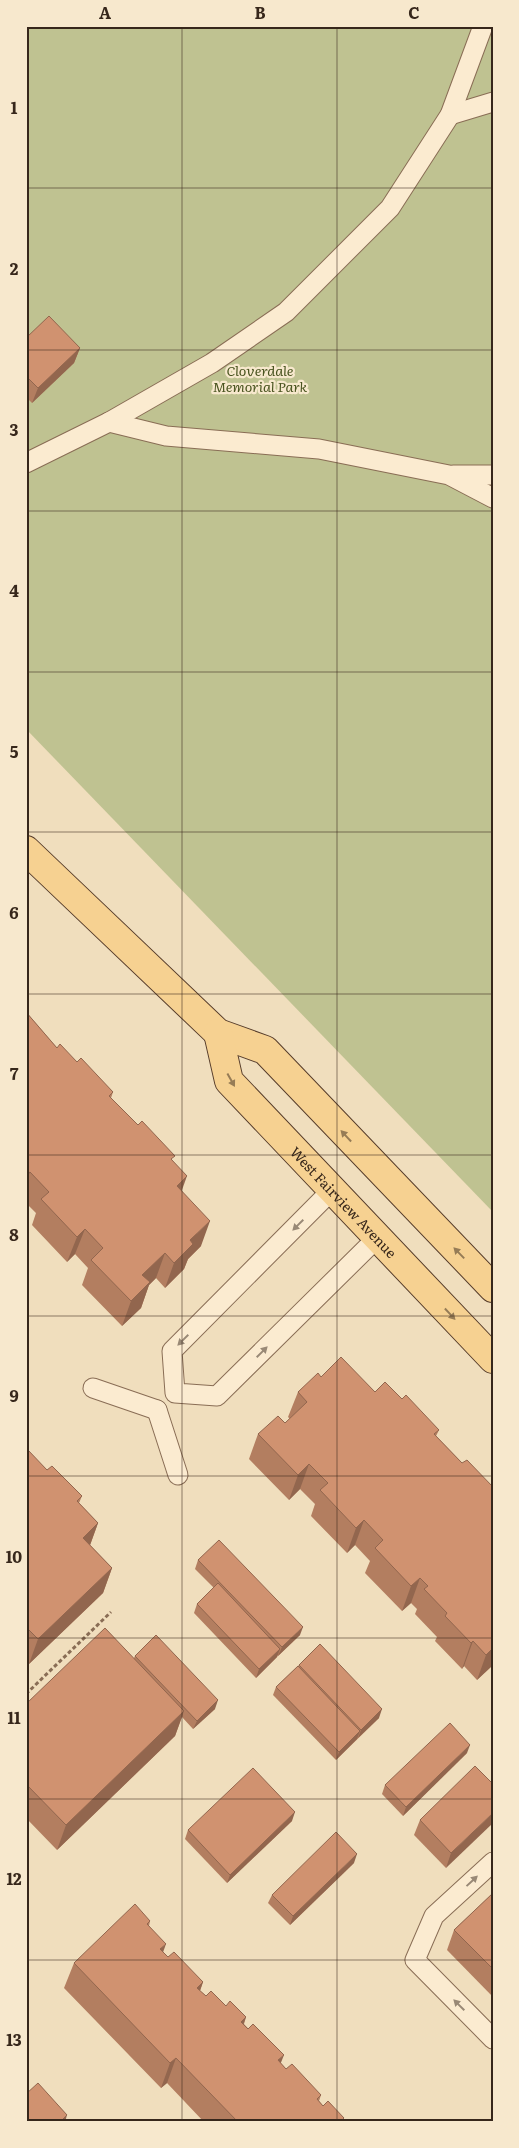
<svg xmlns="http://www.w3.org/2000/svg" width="519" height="2148" viewBox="0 0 519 2148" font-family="Literata,serif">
<rect width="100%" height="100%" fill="#f0debd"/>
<polygon fill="#bfc291" points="26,26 493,26 493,1212 26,729"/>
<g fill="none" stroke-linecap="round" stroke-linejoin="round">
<g stroke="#896d55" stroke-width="21">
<g id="lane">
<polyline points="450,115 493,102"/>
<polyline points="109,422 166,436 319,449 449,475 493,498"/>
<polyline points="26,463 109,422 212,363 286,312 390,208 450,115 483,26"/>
<polyline points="453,475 493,475"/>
<polyline points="332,1190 172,1351 175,1393 217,1396 378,1237"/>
<polyline points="93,1388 157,1410"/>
<polyline points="157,1410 178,1475"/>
<polyline points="493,1862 434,1916 415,1960 493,2039"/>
</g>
</g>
<g stroke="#563c2a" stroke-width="30">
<g id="primary">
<polyline points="26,850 218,1033 265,1050 493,1288"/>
<path id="s1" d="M 218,1033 L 229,1081 L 493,1359"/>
</g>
</g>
<polyline stroke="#896d55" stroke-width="3" stroke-dasharray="4 2.5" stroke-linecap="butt" points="26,1694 111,1612"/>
<use href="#lane" stroke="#fbebd0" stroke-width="19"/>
<use href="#primary" stroke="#f6d191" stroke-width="28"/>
</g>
<g fill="#b37e60">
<polygon points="26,338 80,348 74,363 32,403 26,397"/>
<polygon points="26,1012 57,1048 77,1062 113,1092 111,1098 173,1161 182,1191 201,1246 188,1259 184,1269 165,1288 156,1278 149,1285 141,1308 122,1326 82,1285 88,1268 75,1254 67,1262 32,1225 36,1213 26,1203"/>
<polygon points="321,1377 402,1399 439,1430 436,1436 462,1463 493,1487 493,1665 477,1680 464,1666 462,1669 435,1641 437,1637 415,1614 417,1609 411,1603 402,1611 365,1573 370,1561 355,1545 347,1553 311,1516 315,1504 300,1489 289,1500 249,1459 258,1434 285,1423 290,1419 288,1417 298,1392"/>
<polygon points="26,1451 47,1470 82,1496 79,1503 98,1523 90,1545 112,1568 103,1593 29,1664 26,1662"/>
<polygon points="198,1560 300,1635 278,1656 278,1655 277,1657 256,1678 194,1613 197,1604 214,1588 195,1569"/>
<polygon points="135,1656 215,1709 193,1729 182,1717 175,1736 57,1850 26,1818 26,1704 134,1658"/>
<polygon points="299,1665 379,1718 336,1760 273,1695 276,1687"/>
<polygon points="467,1753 403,1816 382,1794 385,1785"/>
<polygon points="493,1784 446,1868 414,1835 420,1820"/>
<polygon points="292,1821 227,1883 185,1839 188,1830"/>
<polygon points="354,1863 290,1925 268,1903 272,1895"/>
<polygon points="493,1893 493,1997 447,1950 454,1930"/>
<polygon points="150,1921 149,1926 163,1952 168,1957 203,1982 200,1991 206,1996 226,2006 246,2017 244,2024 286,2069 321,2095 319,2101 323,2106 344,2118 343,2122 204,2122 167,2083 161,2088 64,1988 74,1963"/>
</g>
<g fill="#92664e">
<polygon points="80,348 74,363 32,403 38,388"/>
<polygon points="30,1172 26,1181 26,1175"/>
<polygon points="187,1176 178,1201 177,1186"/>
<polygon points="210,1221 201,1246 188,1259 184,1269 165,1288 174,1263 190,1240"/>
<polygon points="85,1229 75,1254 67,1262 77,1237"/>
<polygon points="165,1253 156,1278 149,1285 141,1308 122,1326 131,1301 142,1275"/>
<polygon points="309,1464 300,1489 289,1500 298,1475"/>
<polygon points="364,1520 355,1545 347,1553 356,1528"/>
<polygon points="98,1523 89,1548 83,1538"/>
<polygon points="112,1568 103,1593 29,1664 38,1639"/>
<polygon points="420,1578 411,1603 402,1611 411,1586"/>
<polygon points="303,1627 300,1635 278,1656 282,1647"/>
<polygon points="473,1641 464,1666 462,1669 471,1643"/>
<polygon points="493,1648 493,1665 477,1680 486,1655"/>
<polygon points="280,1649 277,1657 256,1678 259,1669"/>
<polygon points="218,1700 215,1709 193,1729 197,1721"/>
<polygon points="382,1709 379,1718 358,1738 361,1730"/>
<polygon points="184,1711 175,1736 57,1850 66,1825"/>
<polygon points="360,1731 357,1739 336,1760 339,1752"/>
<polygon points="470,1745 467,1753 403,1816 406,1807"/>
<polygon points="295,1812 292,1821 227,1883 230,1875"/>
<polygon points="493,1813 493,1823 446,1868 451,1853"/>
<polygon points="357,1854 354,1863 290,1925 293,1916"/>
<polygon points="166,1944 157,1969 160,1949"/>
<polygon points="203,1982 194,2007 197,1988"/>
<polygon points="246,2017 237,2042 241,2022"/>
<polygon points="284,2055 274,2080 278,2060"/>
<polygon points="176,2058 167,2083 161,2088 170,2063"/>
<polygon points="67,2115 65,2122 60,2122"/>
</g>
<g fill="#d09270" stroke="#92664e">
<polygon points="49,316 80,348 38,388 26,376 26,338"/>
<polygon points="26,1012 57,1048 60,1044 77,1062 81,1058 113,1092 109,1096 138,1125 142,1121 175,1156 171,1159 187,1176 177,1186 210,1221 190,1240 193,1244 174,1263 165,1253 142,1275 150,1282 131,1301 91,1260 103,1248 85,1229 77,1237 41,1199 49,1192 30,1172 26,1175"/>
<polygon points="341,1357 375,1392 385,1382 402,1399 406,1395 439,1430 434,1434 462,1463 467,1460 493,1487 493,1648 486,1655 473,1641 471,1643 445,1616 447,1613 424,1589 428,1586 420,1578 411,1586 375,1548 383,1540 364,1520 356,1528 320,1490 328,1483 309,1464 298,1475 258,1434 278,1416 285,1423 307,1402 298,1392 318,1373 321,1377"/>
<polygon points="28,1450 47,1470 52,1466 82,1496 77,1501 98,1523 83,1538 112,1568 38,1639 26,1627 26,1451"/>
<polygon points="219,1540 303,1627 282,1647 198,1560"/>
<polygon points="218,1583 280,1649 259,1669 197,1604"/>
<polygon points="105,1628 184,1711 66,1825 26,1784 26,1704"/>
<polygon points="156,1635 218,1700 197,1721 135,1656"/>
<polygon points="320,1644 382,1709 361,1730 299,1665"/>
<polygon points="298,1666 360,1731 339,1752 276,1687"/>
<polygon points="450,1723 470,1745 406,1807 385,1785"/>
<polygon points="475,1766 493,1784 493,1813 451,1853 420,1820"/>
<polygon points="253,1768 295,1812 230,1875 188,1830"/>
<polygon points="336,1832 357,1854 293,1916 272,1895"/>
<polygon points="493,1893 493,1969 454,1930"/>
<polygon points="135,1904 150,1921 147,1924 166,1944 160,1949 168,1957 174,1952 203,1982 197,1988 206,1996 211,1991 226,2006 230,2001 246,2017 241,2022 248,2029 253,2024 284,2055 278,2060 286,2069 292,2064 321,2095 317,2099 323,2106 328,2101 344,2118 340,2122 238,2122 176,2058 170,2063 74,1963"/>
<polygon points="38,2083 67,2115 60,2122 26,2122 26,2094"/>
</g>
<defs><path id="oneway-solid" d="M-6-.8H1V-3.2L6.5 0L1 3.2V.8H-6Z" transform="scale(1.25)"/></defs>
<g fill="#967c56">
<use href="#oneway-solid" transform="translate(231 1080) rotate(61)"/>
<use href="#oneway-solid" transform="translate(346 1136) rotate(-133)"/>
<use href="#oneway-solid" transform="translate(459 1253) rotate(-134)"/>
<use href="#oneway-solid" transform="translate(450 1314) rotate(47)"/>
</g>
<g fill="#998976">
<use href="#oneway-solid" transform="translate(298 1225) rotate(135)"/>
<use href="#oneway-solid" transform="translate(183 1340) rotate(135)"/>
<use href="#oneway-solid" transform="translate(262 1352) rotate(-45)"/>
<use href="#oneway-solid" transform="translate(472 1881) rotate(-43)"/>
<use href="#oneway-solid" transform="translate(459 2005) rotate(-135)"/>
</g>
<path fill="none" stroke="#37271b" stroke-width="1" stroke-opacity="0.55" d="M 182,26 L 182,2122M 337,26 L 337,2122M 26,188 L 493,188M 26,350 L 493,350M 26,511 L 493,511M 26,672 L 493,672M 26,832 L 493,832M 26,994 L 493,994M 26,1155 L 493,1155M 26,1316 L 493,1316M 26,1476 L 493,1476M 26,1638 L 493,1638M 26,1799 L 493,1799M 26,1960 L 493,1960"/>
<g text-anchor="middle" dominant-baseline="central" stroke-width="4.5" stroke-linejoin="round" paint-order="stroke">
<g font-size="14" font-style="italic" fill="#4a5420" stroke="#f7e8cd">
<text x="260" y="370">Cloverdale<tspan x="260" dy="16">Memorial Park</tspan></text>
</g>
<g font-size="14" fill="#37271b" stroke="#f7e8cd">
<text stroke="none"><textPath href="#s1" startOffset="216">West Fairview Avenue</textPath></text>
</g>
</g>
<rect width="519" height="2148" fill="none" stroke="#f7e8cd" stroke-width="55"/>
<rect x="28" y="28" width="464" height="2092" fill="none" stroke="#37271b" stroke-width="2"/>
<g font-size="16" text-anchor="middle" font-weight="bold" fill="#37271b">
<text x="105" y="19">A</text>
<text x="260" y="19">B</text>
<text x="414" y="19">C</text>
<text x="14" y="114">1</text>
<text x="14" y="275">2</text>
<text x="14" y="436">3</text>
<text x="14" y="597">4</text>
<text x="14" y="758">5</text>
<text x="14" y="919">6</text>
<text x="14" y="1080">7</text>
<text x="14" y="1241">8</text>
<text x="14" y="1402">9</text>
<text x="14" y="1563">10</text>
<text x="14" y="1724">11</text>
<text x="14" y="1885">12</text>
<text x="14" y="2046">13</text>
</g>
</svg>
